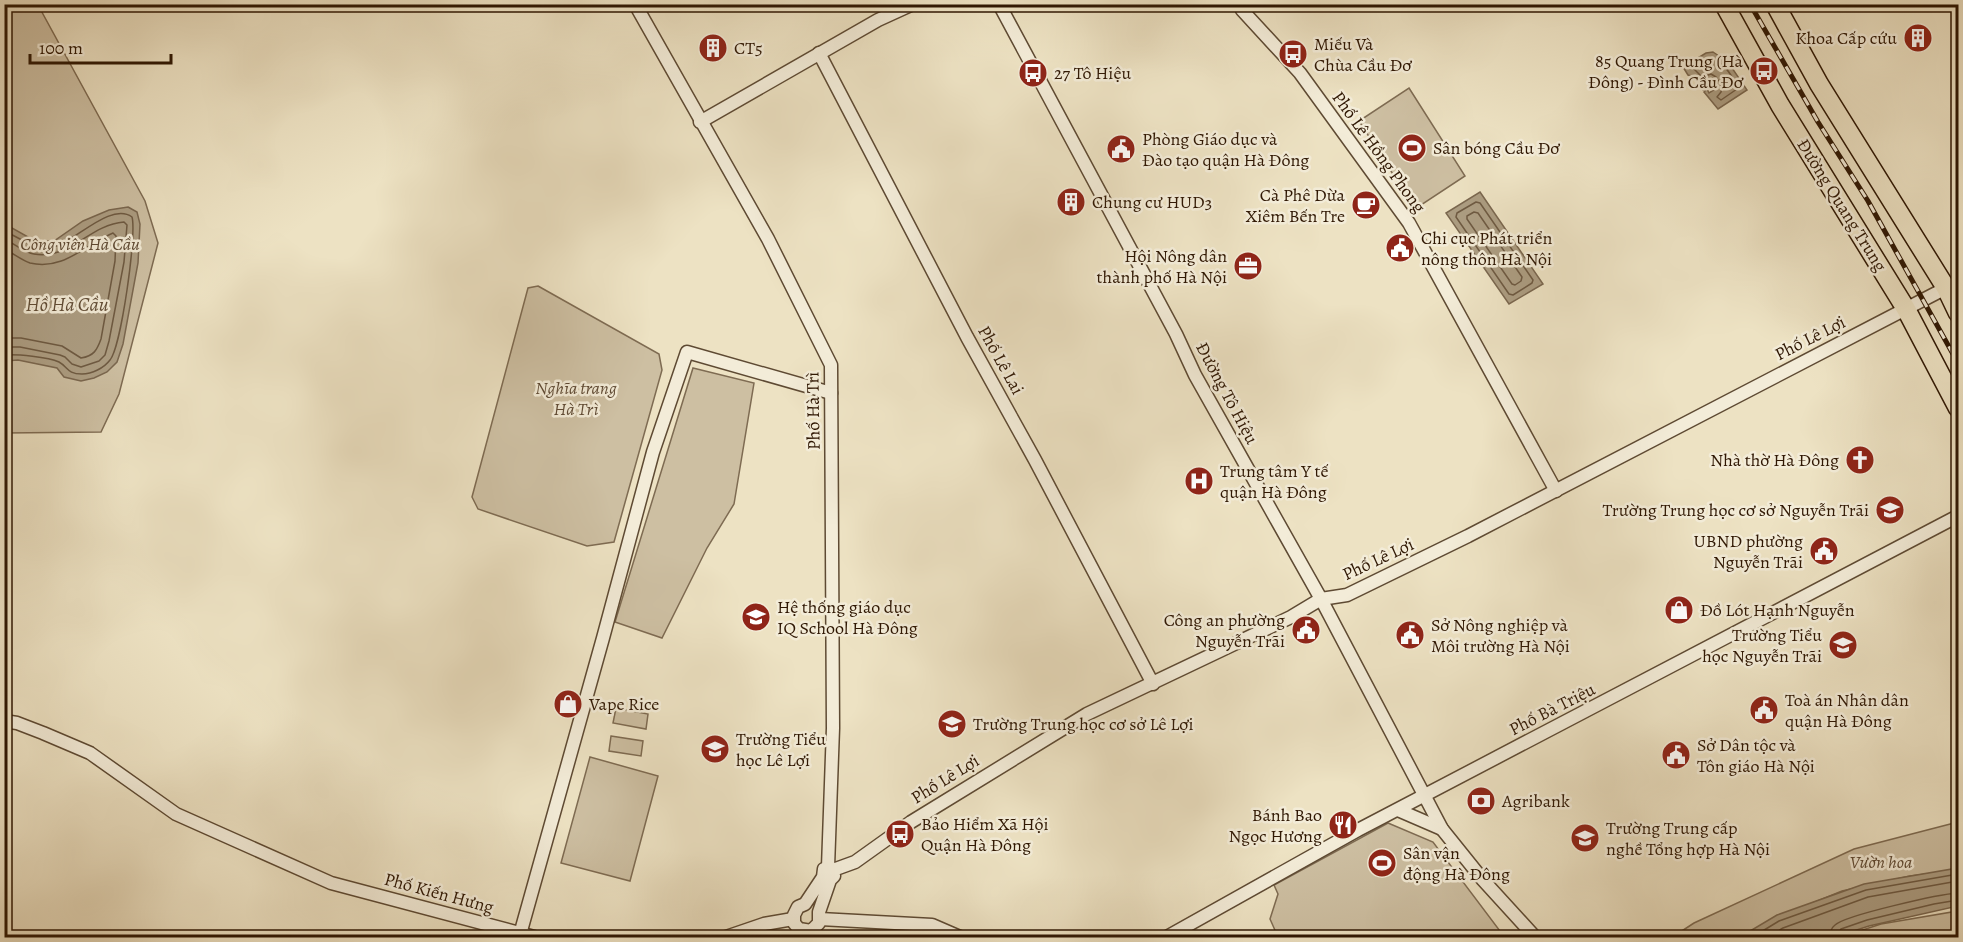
<svg xmlns="http://www.w3.org/2000/svg" width="1963" height="942" viewBox="0 0 1963 942" font-family="Alegreya,serif">
<rect width="100%" height="100%" fill="#ede2c3"/>
<filter id="stains"><feTurbulence type="fractalNoise" baseFrequency=".00333" numOctaves="4"/><feColorMatrix values="0 0 0 0 .2 0 0 0 0 .09 0 0 0 0 .02 0 0 0 .5 -.17"/></filter>
<radialGradient id="worn" r=".72"><stop offset=".6" stop-color="#630" stop-opacity="0"/><stop offset="1" stop-color="#630" stop-opacity=".3"/></radialGradient>
<g fill="#cdbfa2" stroke="#7e6b52" stroke-width="1.5">
<polygon points="23,5 38,5 145,201 158,243 119,394 101,432 5,433 4,15"/>
<polygon points="1409,88 1465,176 1415,209 1359,121"/>
<polygon points="538,286 659,354 662,370 614,542 587,546 478,509 472,497 528,288"/>
<polygon points="693,368 754,383 734,504 707,548 662,638 615,622"/>
<polygon points="616,708 648,714 646,729 613,723"/>
<polygon points="611,736 643,741 641,756 609,751"/>
<polygon points="590,757 658,776 630,881 561,863"/>
<polygon points="1958,822 1958,870 1910,876 1842,891 1783,915 1739,937 1671,938 1694,923 1854,849"/>
<polygon points="1388,823 1433,842 1503,935 1502,937 1278,937 1270,919 1278,894 1274,885"/>
<polygon points="1958,911 1958,937 1841,937 1881,924"/>
</g>
<g fill="#ac9d82" stroke="#7a674f" stroke-width="1.5">
<polygon points="1713,52 1728,62 1747,90 1718,109 1704,92 1707,89 1709,93 1717,88 1711,80 1704,85 1706,88 1703,90 1694,77 1688,75 1683,67 1706,53"/>
<polygon points="1480,192 1543,284 1509,304 1446,213"/>
<polygon points="128,207 137,212 140,224 138,263 123,344 117,362 107,372 94,378 81,381 64,377 57,368 18,360 5,361 5,224 35,241 54,241 83,221 109,210"/>
<polygon points="1958,868 1958,906 1869,926 1835,937 1740,937 1777,915 1864,884"/>
</g>
<g fill="none" stroke-linecap="round" stroke-linejoin="round">
<g stroke="#6e5a42" stroke-width="1.5">
<path d="M 1708,59 C 1723,60 1731,74 1737,86 L 1737,89 L 1721,100 L 1717,97 L 1721,92 L 1722,87 L 1716,77 L 1711,74 L 1702,77 L 1694,69 L 1695,65 Z"/>
<polygon points="1476,202 1480,203 1533,280 1532,283 1513,295 1509,294 1456,217 1457,213"/>
<polygon points="1474,212 1478,213 1522,277 1521,281 1515,285 1512,284 1467,219 1467,216"/>
<path d="M 4,231 C 23,239 31,249 52,247 C 72,245 110,201 132,217 C 137,234 121,347 110,360 C 104,368 92,374 82,374 C 67,374 68,367 59,362 C 48,357 17,354 4,355"/>
<path d="M 4,239 C 14,243 24,253 34,254 C 71,260 88,225 124,222 L 127,225 L 124,262 L 109,341 L 105,355 L 99,361 L 81,367 L 72,364 L 65,357 L 60,355 L 20,347 L 4,347"/>
<path d="M 4,249 C 13,253 21,260 30,263 C 63,271 85,245 113,233 L 116,236 L 115,261 L 101,339 C 97,350 94,356 81,358 L 62,346 L 21,338 L 4,338"/>
<polyline points="1751,938 1779,921 1866,890 1958,874"/>
<polyline points="1766,938 1783,928 1868,897 1958,881"/>
<path d="M 1830,938 C 1830,932 1831,928 1835,925 C 1846,915 1940,894 1958,893"/>
<polyline points="1837,938 1838,933 1841,929 1867,920 1934,904 1958,900"/>
</g>
<g stroke="#5e4a33" stroke-width="15">
<g id="minor">
<polyline points="635,4 768,239 831,365 833,728 828,867"/>
<polyline points="999,4 1176,334 1195,375 1321,599 1442,829 1483,880 1536,938"/>
<polyline points="1241,4 1242,10 1300,73 1409,223 1556,491"/>
<polyline points="819,53 967,337 1035,460 1153,684"/>
<polyline points="700,122 878,20 913,4"/>
<polyline points="4,721 17,723 43,733 90,753 176,814 331,883 538,938"/>
<polyline points="1398,810 1442,829"/>
<polyline points="833,870 834,876 830,880 819,912 819,923 811,931 799,929 794,923 794,915 798,907 805,904 823,877 824,869 830,867 833,870 855,862 911,822 1087,714 1291,617 1321,599 1347,595 1468,536 1946,288"/>
<polyline points="820,919 932,925 962,938"/>
<polyline points="519,938 603,638 653,452 687,352 831,393"/>
<polyline points="723,938 764,924 793,919"/>
<polyline points="1165,938 1358,830 1958,516"/>
</g>
</g>
<g stroke="#2f1703" stroke-width="21">
<g id="highway">
<polyline points="1724,4 1780,105 1906,309 1958,408"/>
<polyline points="1775,4 1819,84 1946,288 1958,313"/>
</g>
</g>
<use href="#minor" stroke="#f3ecd8" stroke-width="12"/>
<use href="#highway" stroke="#ede2c3" stroke-width="18"/>
<g stroke="#2f1703" stroke-width="5">
<polyline id="rail" points="1750,4 1818,122 1868,201 1958,363"/>
</g>
<use href="#rail" stroke="#f3ecd8" stroke-width="3" stroke-dasharray="9" stroke-linecap="butt"/>
</g>
<defs>
<g id="building-disc" transform="scale(1.5)"><circle r="9.5" fill="#8f2418" stroke="#f3ecd8"/><path d="M-4-6H4V6H1V3H-1V6H-4ZM-2.5-4.3h1.7v1.8h-1.7ZM.8-4.3h1.7v1.8H.8ZM-2.5-1h1.7V.8h-1.7ZM.8-1h1.7V.8H.8Z" fill="#fff"/></g>
<g id="bus-disc" transform="scale(1.5)"><circle r="9.5" fill="#8f2418" stroke="#f3ecd8"/><path d="M-5-6H5V4H4V6H2V4H-2V6H-4V4H-5ZM-3.5-4V0h7V-4ZM-3.5 1.2v1.5H-2V1.2ZM2 1.2v1.5H3.5V1.2Z" fill="#fff"/></g>
<g id="stadium-disc" transform="scale(1.5)"><circle r="9.5" fill="#8f2418" stroke="#f3ecd8"/><path d="M0-5a6.5 5 0 1 0 0 10a6.5 5 0 1 0 0-10ZM-3.5-1.8h7v3.6h-7Z" fill="#fff"/></g>
<g id="civic-disc" transform="scale(1.5)"><circle r="9.5" fill="#8f2418" stroke="#f3ecd8"/><path d="M-.6-6.5H3V-4.5H.6V-3L4-1V1h2V6H-6V1h2V-1L-.6-3ZM-1.2 2.5V6h2.4V2.5Z" fill="#fff"/></g>
<g id="cafe-disc" transform="scale(1.5)"><circle r="9.5" fill="#8f2418" stroke="#f3ecd8"/><path d="M-5.5-4.5H6V0H3Q3 3.5 0 3.5H-2.5Q-5.5 3.5-5.5 0ZM3-3.2v2h1.7v-2ZM-6 4.5H4V6H-6Z" fill="#fff"/></g>
<g id="office-disc" transform="scale(1.5)"><circle r="9.5" fill="#8f2418" stroke="#f3ecd8"/><path d="M-6-3h4V-5.5h4V-3h4V5H-6ZM-1-4.5V-3h2v-1.5ZM-6 0V1H6V0Z" fill="#fff"/></g>
<g id="church-disc" transform="scale(1.5)"><circle r="9.5" fill="#8f2418" stroke="#f3ecd8"/><path d="M-1.2-6h2.4v3.5h3.3v2.4h-3.3V6h-2.4V-.1h-3.3v-2.4h3.3Z" fill="#fff"/></g>
<g id="hospital-disc" transform="scale(1.5)"><circle r="9.5" fill="#8f2418" stroke="#f3ecd8"/><path d="M-5-5h3v3.5h4V-5h3V5h-3V1.5h-4V5h-3Z" fill="#fff"/></g>
<g id="school-disc" transform="scale(1.5)"><circle r="9.5" fill="#8f2418" stroke="#f3ecd8"/><path d="M0-5L7-2L0 1L-7-2ZM-4 1L0 2.5L4 1V4Q0 6-4 4Z" fill="#fff"/></g>
<g id="shop-disc" transform="scale(1.5)"><circle r="9.5" fill="#8f2418" stroke="#f3ecd8"/><path d="M-5-2.5h2.3a2.7 3.5 0 0 1 5.4 0H5L5.5 6h-11ZM-1.5-2.5h3a1.5 2.3 0 0 0-3 0Z" fill="#fff"/></g>
<g id="bank-disc" transform="scale(1.5)"><circle r="9.5" fill="#8f2418" stroke="#f3ecd8"/><path d="M-6-4H6V4H-6ZM0-2.3a2.3 2.3 0 1 0 0 4.6a2.3 2.3 0 1 0 0-4.6Z" fill="#fff"/></g>
<g id="restaurant-disc" transform="scale(1.5)"><circle r="9.5" fill="#8f2418" stroke="#f3ecd8"/><path d="M-5-6h1v4h1v-4h1v4h1v-4h1v5L-1.5 .5V6h-2V.5L-5-1ZM5-6V6H3V1.5H1.5Q1.5-4 5-6Z" fill="#fff"/></g>
</defs>
<g fill-rule="evenodd">
<use href="#building-disc" x="1918" y="38"/>
<use href="#building-disc" x="713" y="48"/>
<use href="#bus-disc" x="1293" y="54"/>
<use href="#bus-disc" x="1764" y="71"/>
<use href="#bus-disc" x="1033" y="73"/>
<use href="#stadium-disc" x="1412" y="148"/>
<use href="#civic-disc" x="1121" y="149"/>
<use href="#building-disc" x="1071" y="202"/>
<use href="#cafe-disc" x="1366" y="205"/>
<use href="#civic-disc" x="1400" y="248"/>
<use href="#office-disc" x="1248" y="266"/>
<use href="#church-disc" x="1860" y="460"/>
<use href="#hospital-disc" x="1199" y="481"/>
<use href="#school-disc" x="1890" y="510"/>
<use href="#civic-disc" x="1824" y="551"/>
<use href="#shop-disc" x="1679" y="610"/>
<use href="#school-disc" x="756" y="617"/>
<use href="#civic-disc" x="1306" y="630"/>
<use href="#civic-disc" x="1410" y="635"/>
<use href="#school-disc" x="1843" y="645"/>
<use href="#shop-disc" x="568" y="704"/>
<use href="#civic-disc" x="1764" y="710"/>
<use href="#school-disc" x="952" y="724"/>
<use href="#school-disc" x="715" y="749"/>
<use href="#civic-disc" x="1676" y="755"/>
<use href="#bank-disc" x="1481" y="801"/>
<use href="#restaurant-disc" x="1343" y="825"/>
<use href="#bus-disc" x="900" y="834"/>
<use href="#school-disc" x="1585" y="838"/>
<use href="#stadium-disc" x="1382" y="863"/>
</g>
<g text-anchor="middle" dominant-baseline="central" stroke-width="5" stroke-linejoin="round" paint-order="stroke">
<g font-size="18" fill="#2f1703" stroke="#f3ecd8" text-anchor="start">
<text x="1897" y="38" text-anchor="end">Khoa Cấp cứu</text>
<text x="1314" y="44">Miếu Và<tspan x="1314" dy="21">Chùa Cầu Đơ</tspan></text>
<text x="734" y="48">CT5</text>
<text x="1743" y="61" text-anchor="end">85 Quang Trung (Hà<tspan x="1743" dy="21">Đông) - Đình Cầu Đơ</tspan></text>
<text x="1054" y="73">27 Tô Hiệu</text>
<text x="1142" y="139">Phòng Giáo dục và<tspan x="1142" dy="21">Đào tạo quận Hà Đông</tspan></text>
<text x="1433" y="148">Sân bóng Cầu Đơ</text>
<text x="1345" y="195" text-anchor="end">Cà Phê Dừa<tspan x="1345" dy="21">Xiêm Bến Tre</tspan></text>
<text x="1092" y="202">Chung cư HUD3</text>
<text x="1421" y="238">Chi cục Phát triển<tspan x="1421" dy="21">nông thôn Hà Nội</tspan></text>
<text x="1227" y="256" text-anchor="end">Hội Nông dân<tspan x="1227" dy="21">thành phố Hà Nội</tspan></text>
<text x="1839" y="460" text-anchor="end">Nhà thờ Hà Đông</text>
<text x="1220" y="471">Trung tâm Y tế<tspan x="1220" dy="21">quận Hà Đông</tspan></text>
<text x="1869" y="510" text-anchor="end">Trường Trung học cơ sở Nguyễn Trãi</text>
<text x="1803" y="541" text-anchor="end">UBND phường<tspan x="1803" dy="21">Nguyễn Trãi</tspan></text>
<text x="777" y="607">Hệ thống giáo dục<tspan x="777" dy="21">IQ School Hà Đông</tspan></text>
<text x="1700" y="610">Đồ Lót Hạnh Nguyễn</text>
<text x="1285" y="620" text-anchor="end">Công an phường<tspan x="1285" dy="21">Nguyễn Trãi</tspan></text>
<text x="1431" y="625">Sở Nông nghiệp và<tspan x="1431" dy="21">Môi trường Hà Nội</tspan></text>
<text x="1822" y="635" text-anchor="end">Trường Tiểu<tspan x="1822" dy="21">học Nguyễn Trãi</tspan></text>
<text x="1785" y="700">Toà án Nhân dân<tspan x="1785" dy="21">quận Hà Đông</tspan></text>
<text x="589" y="704">Vape Rice</text>
<text x="973" y="724">Trường Trung học cơ sở Lê Lợi</text>
<text x="736" y="739">Trường Tiểu<tspan x="736" dy="21">học Lê Lợi</tspan></text>
<text x="1697" y="745">Sở Dân tộc và<tspan x="1697" dy="21">Tôn giáo Hà Nội</tspan></text>
<text x="1502" y="801">Agribank</text>
<text x="1322" y="815" text-anchor="end">Bánh Bao<tspan x="1322" dy="21">Ngọc Hương</tspan></text>
<text x="921" y="824">Bảo Hiểm Xã Hội<tspan x="921" dy="21">Quận Hà Đông</tspan></text>
<text x="1606" y="828">Trường Trung cấp<tspan x="1606" dy="21">nghề Tổng hợp Hà Nội</tspan></text>
<text x="1403" y="853">Sân vận<tspan x="1403" dy="21">động Hà Đông</tspan></text>
</g>
<g font-size="18" fill="#2f1703" stroke="#f3ecd8">
<text transform="translate(1379 152) rotate(54)">Phố Lê Hồng Phong</text>
<text transform="translate(1842 205) rotate(58)">Đường Quang Trung</text>
<text transform="translate(1810 338) rotate(-27)">Phố Lê Lợi</text>
<text transform="translate(1001 360) rotate(61)">Phố Lê Lai</text>
<text transform="translate(1227 393) rotate(62)">Đường Tô Hiệu</text>
<text transform="translate(813 411) rotate(-91)">Phố Hà Trì</text>
<text transform="translate(1378 559) rotate(-25)">Phố Lê Lợi</text>
<text transform="translate(1552 709) rotate(-27)">Phố Bà Triệu</text>
<text transform="translate(945 779) rotate(-32)">Phố Lê Lợi</text>
<text transform="translate(439 893) rotate(15)">Phố Kiến Hưng</text>
</g>
<g font-size="18" font-style="italic" fill="#5e4933" stroke="#f3ecd8">
<text x="80" y="244">Công viên Hà Cầu</text>
<text x="576" y="388">Nghĩa trang<tspan x="576" dy="21">Hà Trì</tspan></text>
<text x="1881" y="862">Vườn hoa</text>
</g>
<g font-size="20" font-style="italic" fill="#614d36" stroke="#f3ecd8">
<text x="67" y="304">Hồ Hà Cầu</text>
</g>
</g>
<rect width="1963" height="942" fill="none" stroke="#ede2c3" stroke-width="24"/>
<rect x="6" y="6" width="1951" height="930" fill="none" stroke="#2f1703" stroke-width="3"/>
<rect x="12" y="12" width="1939" height="918" fill="none" stroke="#2f1703" stroke-width="1.5"/>
<path d="M30 54v9h141v-9" fill="none" stroke="#2f1703" stroke-width="3"/>
<text x="39" y="54" font-size="18" fill="#2f1703" stroke="#f3ecd8" stroke-width="4.5" paint-order="stroke">100 m</text>
<rect width="100%" height="100%" filter="url(#stains)"/>
<rect width="100%" height="100%" fill="url(#worn)"/>
</svg>
